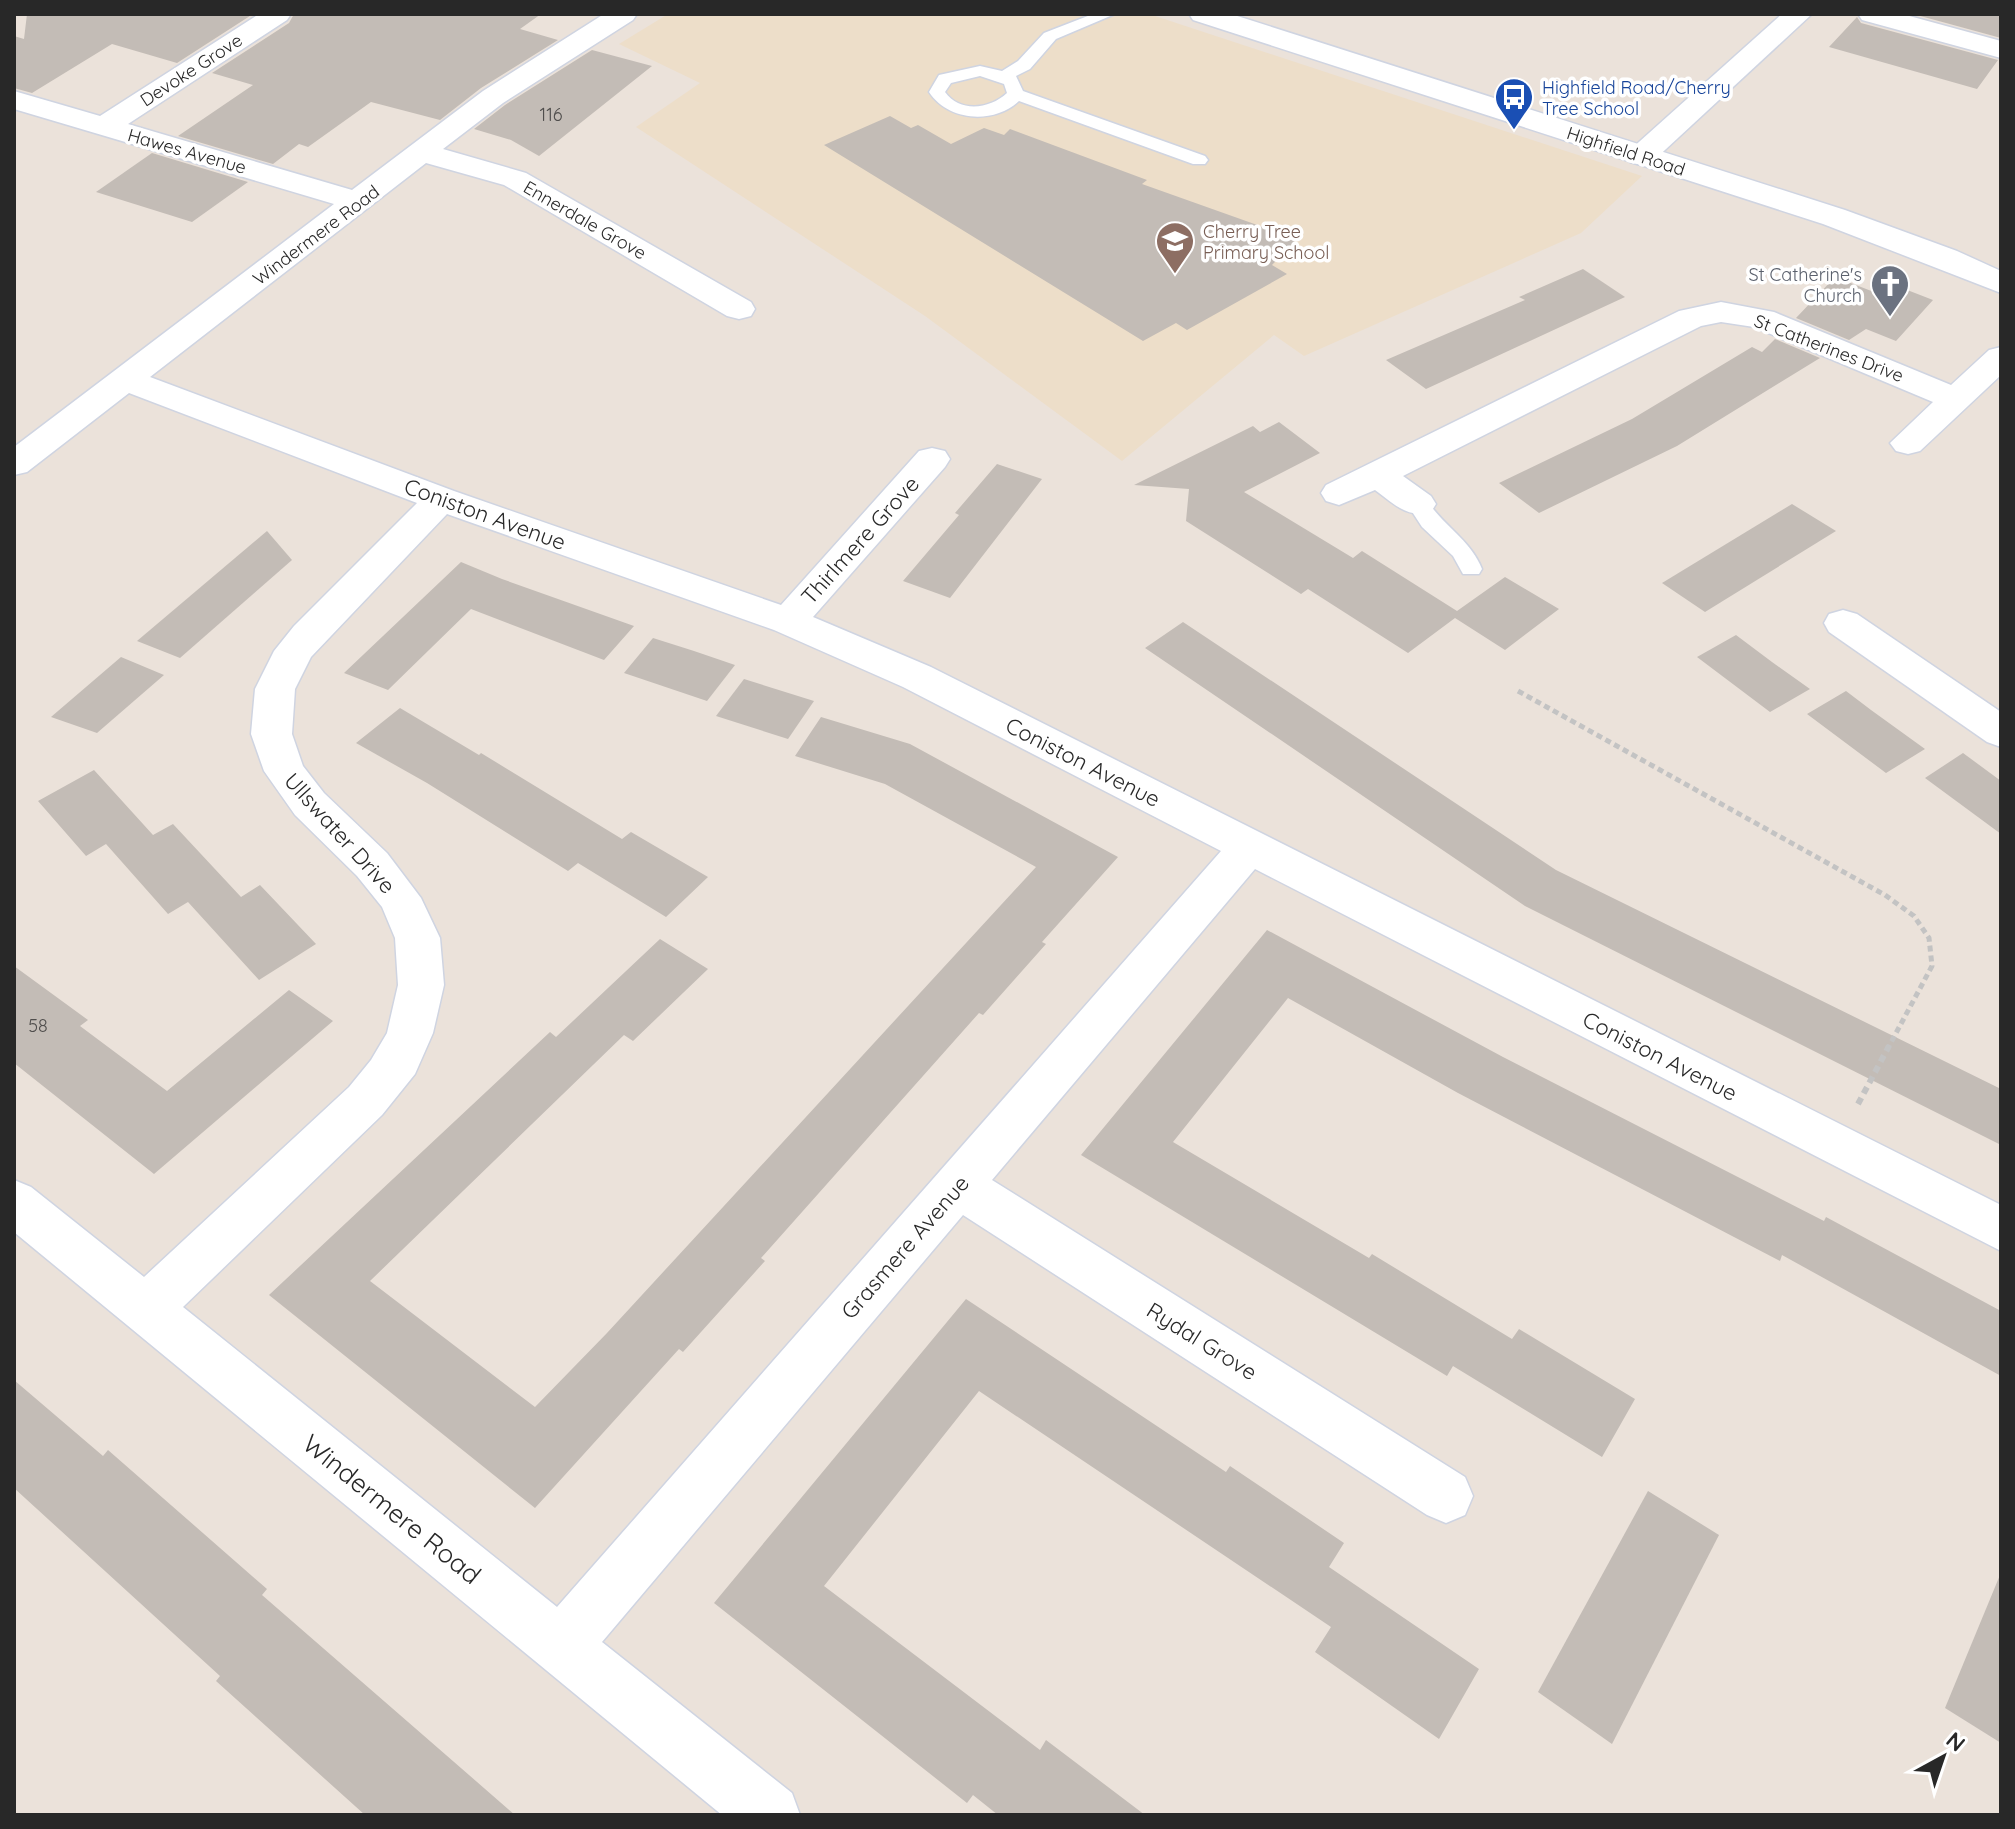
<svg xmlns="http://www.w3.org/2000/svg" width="2015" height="1829" viewBox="0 0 2015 1829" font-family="Quicksand,sans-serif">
<rect width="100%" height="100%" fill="#ebe2da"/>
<polygon fill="#eddec9" points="668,14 1149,14 1642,176 1581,233 1304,356 1274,335 1122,461 925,316 636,127 700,83 619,44"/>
<g fill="#c3bcb6">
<polygon points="27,14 253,14 177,63 112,44 32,93 14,88 14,36 24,39"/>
<polygon points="294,14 541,14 520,29 558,40 481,88 440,120 371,102 308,147 299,144 273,164 178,136 253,85 212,73 289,23"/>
<polygon points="1913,14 2001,14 2001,38"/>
<polygon points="1857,17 1861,23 1998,60 1977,89 1829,47"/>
<polygon points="592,50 652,66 539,156 511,140 474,129 505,105"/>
<polygon points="890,116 911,128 918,125 951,144 984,128 1004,135 1010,129 1147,180 1142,184 1297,239 1272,265 1287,274 1187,330 1176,323 1143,341 824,145"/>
<polygon points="152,153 248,182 192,222 96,192"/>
<polygon points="1583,269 1625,297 1426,389 1386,360 1525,300 1519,297"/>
<polygon points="1835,277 1874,292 1884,281 1933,300 1896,341 1866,329 1849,340 1796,318"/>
<polygon points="1775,339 1820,358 1677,446 1539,513 1499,483 1632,419 1752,347 1762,352"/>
<polygon points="1279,422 1320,453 1244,492 1353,558 1362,551 1457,611 1505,577 1559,609 1505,650 1455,618 1408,653 1308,589 1301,594 1186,521 1189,489 1134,485 1253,426 1260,432"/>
<polygon points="997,464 1042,479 950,598 903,581 959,515 955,513"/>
<polygon points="1792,504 1836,531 1705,612 1662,583"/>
<polygon points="267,531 292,560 180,658 137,641"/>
<polygon points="461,562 502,579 634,626 604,660 471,609 388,690 344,673"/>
<polygon points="1183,622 1556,870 2001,1089 2001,1145 1525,906 1145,648"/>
<polygon points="1736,635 1772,662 1810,689 1770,712 1697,657"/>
<polygon points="653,638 694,651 735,665 707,701 624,673"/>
<polygon points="121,657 164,675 97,733 51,717"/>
<polygon points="744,679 814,701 788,739 716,716"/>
<polygon points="1846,691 1871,710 1925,749 1886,773 1807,714"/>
<polygon points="400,708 479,755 481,753 622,839 631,832 708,877 666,917 578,863 568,871 427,783 356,743"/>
<polygon points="821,717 910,744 1118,857 1042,942 1046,944 983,1015 979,1013 761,1258 765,1261 683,1352 679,1349 535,1508 269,1295 550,1032 556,1037 660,939 708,969 633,1041 624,1035 370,1281 535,1407 607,1333 1036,867 885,784 795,756"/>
<polygon points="1963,753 2001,781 2001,834 1925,778"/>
<polygon points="94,770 153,835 173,824 241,897 260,885 316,944 259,980 188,902 168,914 106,844 86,856 38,801"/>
<polygon points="1267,930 1503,1057 1824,1221 1826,1217 2001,1311 2001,1376 1782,1255 1780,1261 1458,1093 1288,998 1173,1142 1369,1258 1372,1254 1512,1339 1519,1329 1635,1399 1602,1457 1453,1366 1447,1376 1081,1155"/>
<polygon points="14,966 88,1020 80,1026 167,1091 289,990 333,1021 154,1174 14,1063"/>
<polygon points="966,1299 1226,1472 1230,1466 1344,1543 1329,1567 1479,1669 1439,1739 1315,1652 1331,1627 979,1391 824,1586 1040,1750 1046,1740 1145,1815 998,1815 973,1795 967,1803 714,1603"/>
<polygon points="14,1380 103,1456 108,1450 267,1589 262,1595 515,1815 365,1815 216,1681 220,1676 14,1488"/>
<polygon points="1648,1491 1719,1535 1612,1744 1538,1692"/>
<polygon points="2000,1575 2001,1575 2001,1743 1945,1708"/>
</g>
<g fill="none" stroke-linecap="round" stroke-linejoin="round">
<g stroke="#cfd4e1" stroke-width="3">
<g id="service">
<path d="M 1093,14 L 1115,14 L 1056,39 L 1030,69 L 1016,76 L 1023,91 L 1205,156 L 1208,160 L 1205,164 L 1193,164 L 1019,101 C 993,125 948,121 929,92 L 939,75 L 980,66 L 1002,71 L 1018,61 L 1044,33 ZM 980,76 L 1004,84 L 1007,93 C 990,109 960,113 945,92 L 951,83 Z"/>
<path d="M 1418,497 L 1426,499 C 1442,525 1471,540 1482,569 L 1479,574 L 1463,574 L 1453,556 L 1422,527 L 1407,504 Z"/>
</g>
</g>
<g stroke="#cfd4e1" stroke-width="3">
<g id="minor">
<path d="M 259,14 L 291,14 L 287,20 L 128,124 L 352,190 L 483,91 L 604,14 L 637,14 L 633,20 L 503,103 L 443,149 L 526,173 L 751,302 L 755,309 L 751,316 L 739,319 L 727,316 L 504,185 L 426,163 L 150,377 L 454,491 L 781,605 L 919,451 L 932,448 L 945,451 L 950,459 L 945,467 L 813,617 L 931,667 L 2001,1205 L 2001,1251 L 1255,869 L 992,1180 L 1465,1477 L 1473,1496 L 1465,1515 L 1446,1523 L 1427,1515 L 963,1215 L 602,1642 L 792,1793 L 800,1815 L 722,1815 L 14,1232 L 14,1180 L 31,1187 L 144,1277 L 349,1087 L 371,1060 L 387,1033 L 398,985 L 395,938 L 382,907 L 357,876 L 295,815 L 264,771 L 251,734 L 255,689 L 274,651 L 294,626 L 417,503 L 129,393 L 27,472 L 14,475 L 14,447 L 334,204 L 14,109 L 14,91 L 100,116 ZM 447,514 L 774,630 L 903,687 L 1221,851 L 557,1607 L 183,1307 L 382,1115 L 415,1074 L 433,1033 L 444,985 L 440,938 L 421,898 L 387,853 L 324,793 L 303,766 L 292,734 L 295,689 L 311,657 Z"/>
<polygon points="1782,14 1812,14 1652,162 1641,165 1630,162 1626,156 1630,150"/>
<polygon points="1858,14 1902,14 2001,41 2001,58 1862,20"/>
<path d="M 1721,302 L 1774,312 L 1951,385 L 1989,350 L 2001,347 L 2001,375 L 1920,451 L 1908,454 L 1896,451 L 1890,443 L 1933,402 L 1754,327 L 1721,322 L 1701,326 L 1403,476 L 1431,496 L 1436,504 L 1431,512 C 1407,519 1393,503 1375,490 L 1339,505 L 1326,501 L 1321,493 L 1326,485 L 1679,311 Z"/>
<polygon points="1843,610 1857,614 2001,712 2001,747 1987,742 1829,632 1824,623 1829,614"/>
</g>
</g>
<g stroke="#cfd4e1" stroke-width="3">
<polygon id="tertiary" points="1189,14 1231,14 1845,210 1957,251 2001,271 2001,293 1823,224 1193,20"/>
</g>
<polyline stroke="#c3c3c3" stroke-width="5" stroke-dasharray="6 4" stroke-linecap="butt" points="1518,691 1885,895 1914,916 1929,938 1932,966 1888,1048"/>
<polyline stroke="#c3c3c3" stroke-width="6" stroke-dasharray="7 5" stroke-linecap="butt" points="1858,1104 1889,1046"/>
<use href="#service" fill="#fff" fill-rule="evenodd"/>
<use href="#minor" fill="#fff" fill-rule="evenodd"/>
<use href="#tertiary" fill="#fff" fill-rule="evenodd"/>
</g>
<defs>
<g id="bus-pin" transform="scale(2)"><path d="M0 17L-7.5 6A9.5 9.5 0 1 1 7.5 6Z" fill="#1a4fb4" stroke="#fff"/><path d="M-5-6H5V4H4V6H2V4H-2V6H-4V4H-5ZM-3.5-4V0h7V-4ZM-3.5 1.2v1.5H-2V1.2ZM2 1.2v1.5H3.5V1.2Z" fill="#fff"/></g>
<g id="school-pin" transform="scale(2)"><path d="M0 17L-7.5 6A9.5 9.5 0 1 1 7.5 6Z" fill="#8d6e63" stroke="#fff"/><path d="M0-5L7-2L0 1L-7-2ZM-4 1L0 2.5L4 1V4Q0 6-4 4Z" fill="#fff"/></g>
<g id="church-pin" transform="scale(2)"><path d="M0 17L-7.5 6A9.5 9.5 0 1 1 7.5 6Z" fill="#6b7280" stroke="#fff"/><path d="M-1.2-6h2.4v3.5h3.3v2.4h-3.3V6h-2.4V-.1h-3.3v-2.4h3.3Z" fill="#fff"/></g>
</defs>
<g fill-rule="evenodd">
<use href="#bus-pin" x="1514" y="97"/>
<use href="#school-pin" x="1175" y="241"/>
<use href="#church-pin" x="1890" y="284"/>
</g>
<g text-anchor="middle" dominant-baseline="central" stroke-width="7" stroke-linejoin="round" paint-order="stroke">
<g font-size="18" fill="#282828" stroke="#fff">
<text transform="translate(191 70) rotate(-33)">Devoke Grove</text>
<text transform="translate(187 151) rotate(16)">Hawes Avenue</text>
<text transform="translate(1626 151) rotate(18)">Highfield Road</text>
<text transform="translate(585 220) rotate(30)">Ennerdale Grove</text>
<text transform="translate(316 235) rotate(-37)">Windermere Road</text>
<text transform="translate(1829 348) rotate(21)">St Catherines Drive</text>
</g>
<g font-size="18" fill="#164399" stroke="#fff" text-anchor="start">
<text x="1542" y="87">Highfield Road/Cherry<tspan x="1542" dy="21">Tree School</tspan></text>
</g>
<g font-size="18" fill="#4f4d4c">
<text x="551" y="114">116</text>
<text x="38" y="1025">58</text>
</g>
<g font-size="18" fill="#785e54" stroke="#fff" text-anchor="start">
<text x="1203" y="231">Cherry Tree<tspan x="1203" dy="21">Primary School</tspan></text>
</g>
<g font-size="18" fill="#5b616d" stroke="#fff" text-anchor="end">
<text x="1862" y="274">St Catherine's<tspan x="1862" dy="21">Church</tspan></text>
</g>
<g font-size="22" fill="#282828" stroke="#fff">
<text transform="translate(485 514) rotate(20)">Coniston Avenue</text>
<text transform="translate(860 540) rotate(-48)">Thirlmere Grove</text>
<text transform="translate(1083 762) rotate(27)">Coniston Avenue</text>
<text transform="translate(340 833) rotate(48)">Ullswater Drive</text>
<text transform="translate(1660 1056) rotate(27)">Coniston Avenue</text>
<text transform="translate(905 1247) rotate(-49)">Grasmere Avenue</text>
<text transform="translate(1202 1341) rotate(32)">Rydal Grove</text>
</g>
<g font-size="26" fill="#282828" stroke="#fff">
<text transform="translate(392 1509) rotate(39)">Windermere Road</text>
</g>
</g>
<rect width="2015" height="1829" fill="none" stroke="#282828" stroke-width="32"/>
<g transform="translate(1943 1757) rotate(40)" stroke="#ffffff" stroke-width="6" paint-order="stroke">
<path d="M0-6L14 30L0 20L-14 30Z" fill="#282828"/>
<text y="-12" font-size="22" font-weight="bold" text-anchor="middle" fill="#282828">N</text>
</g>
</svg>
